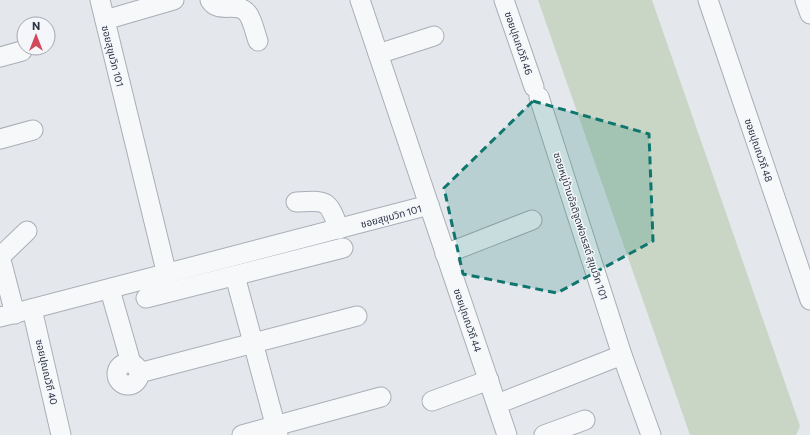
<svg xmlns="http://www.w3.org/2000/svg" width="810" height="435" viewBox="0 0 810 435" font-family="Commissioner,'Noto Sans Thai',sans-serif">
<rect width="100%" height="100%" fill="#e4e7ec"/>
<polygon fill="#c9d6c5" points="538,0 652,0 800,426 796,435 690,435"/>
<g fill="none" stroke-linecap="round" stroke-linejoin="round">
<g stroke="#a9aeb7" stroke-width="21">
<g id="minor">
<polyline points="100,0 167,275"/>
<path d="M 210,0 C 219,15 238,0 248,14 C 253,21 255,33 258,41"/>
<polyline points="504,0 534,87"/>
<polyline points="708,0 810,300"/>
<polyline points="805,0 810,14"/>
<polyline points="105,20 174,0"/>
<polyline points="378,54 434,36"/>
<polyline points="0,57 22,51"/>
<polyline points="539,97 622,355 651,435"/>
<polyline points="0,139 33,130"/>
<path d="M 296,202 C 328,200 328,200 339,229"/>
<polyline points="429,205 507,435"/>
<polyline points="445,254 532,220"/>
<polyline points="0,256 15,314"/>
<polyline points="0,257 27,231"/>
<polyline points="235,276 278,435"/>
<polyline points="110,290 131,363"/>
<polyline points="146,298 343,248"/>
<polyline points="32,309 61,435"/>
<polyline points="0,317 429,205 360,0"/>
<circle cx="128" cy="374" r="11"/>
<polyline points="139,373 357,316"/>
<polyline points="432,401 489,380"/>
<polyline points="497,404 622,355"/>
<polyline points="242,435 381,397"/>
<polyline points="544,435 585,420"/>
</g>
</g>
<use href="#minor" stroke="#f7f8fa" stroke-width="19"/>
</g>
<path fill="#0f766e" fill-opacity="0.2" stroke="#0f766e" stroke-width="3" stroke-dasharray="8 5" stroke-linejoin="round" d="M 533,101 L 649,134 L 653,241 L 557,293 L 463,274 L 444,188 Z"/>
<g text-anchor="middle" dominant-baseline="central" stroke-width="3" stroke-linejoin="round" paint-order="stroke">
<g font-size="10" fill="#2b3445" stroke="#f4f6f9">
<text transform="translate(519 43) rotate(71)">ซอยปุณณวิถี 46</text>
<text transform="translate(113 56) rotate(76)">ซอยสุขุมวิท 101</text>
<text transform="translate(759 150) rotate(71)">ซอยปุณณวิถี 48</text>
<text transform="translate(391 216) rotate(-15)">ซอยสุขุมวิท 101</text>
<text transform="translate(581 226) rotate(72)">ซอยหมู่บ้านอัลติจูดฟอเรสต์ สุขุมวิท 101</text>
<text transform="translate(468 320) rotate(71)">ซอยปุณณวิถี 44</text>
<text transform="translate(47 372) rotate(77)">ซอยปุณณวิถี 40</text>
</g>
</g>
<g transform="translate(36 36)"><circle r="19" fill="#f4f6f9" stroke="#a4a8b1"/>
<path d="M0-3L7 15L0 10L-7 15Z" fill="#d1495b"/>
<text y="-6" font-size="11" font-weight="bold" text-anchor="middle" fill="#2b3445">N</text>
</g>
</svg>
